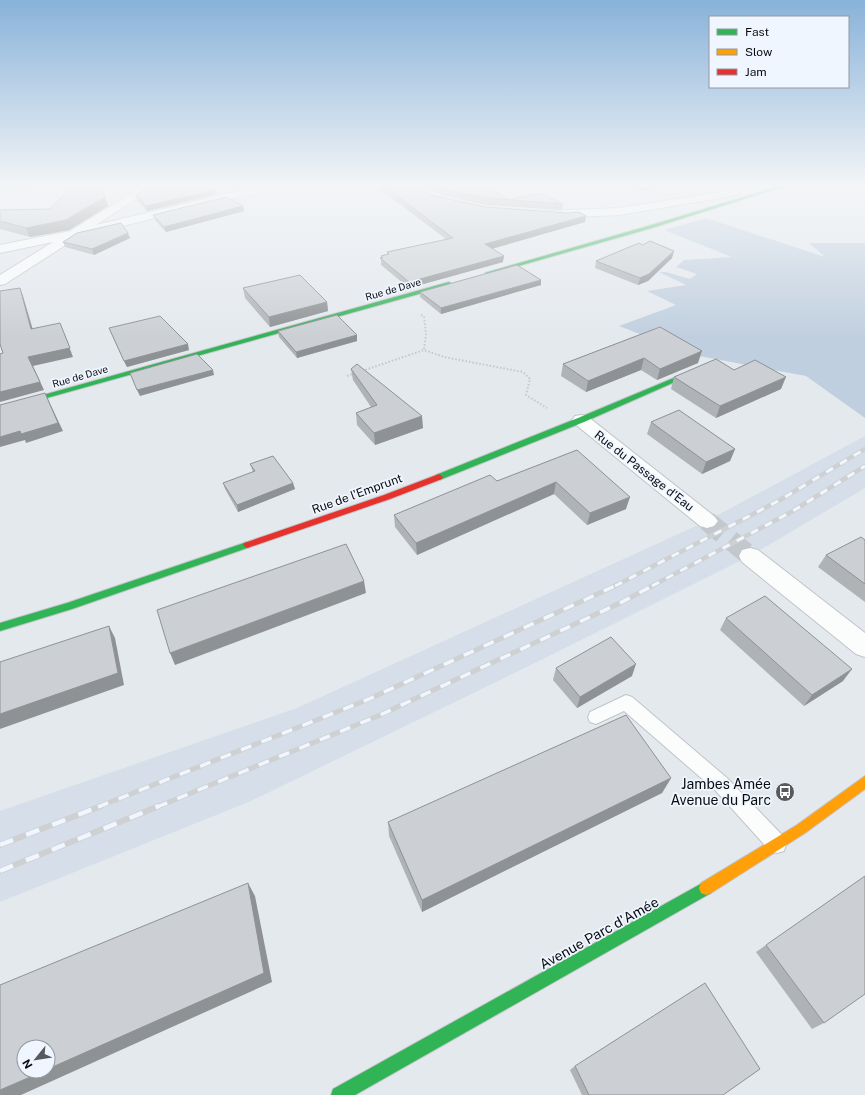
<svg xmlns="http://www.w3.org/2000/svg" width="865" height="1095" viewBox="0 0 865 1095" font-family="'Public Sans',sans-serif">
<rect width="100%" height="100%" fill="#e4e9ee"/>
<polygon fill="#d5dee9" points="865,436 865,488 750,556 535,663 251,801 0,902 0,811 297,708 707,521"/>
<g fill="#c0cfdf">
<polygon points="0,184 60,184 0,190"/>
<polygon points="706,218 825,257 809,243 865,243 865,418 806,376 694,355 619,326 676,305 647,291 686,285 659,272 666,272 690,279 697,274 676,267 684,260 732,257 664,230"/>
</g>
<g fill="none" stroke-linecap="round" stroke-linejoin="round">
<polyline stroke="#c3c8cd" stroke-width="20" stroke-dasharray="20 10" stroke-linecap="butt" points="707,521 750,556"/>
<g stroke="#c1c4c8" stroke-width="2">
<polygon id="lane" points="626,695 632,697 727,778 784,837 786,844 784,851 777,853 770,851 715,790 624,711 596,724 590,722 588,717 590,712"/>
</g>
<g stroke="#c1c4c8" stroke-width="2">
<g id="street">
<polygon points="147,184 159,184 96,225 267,184 285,184 284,186 78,237 5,284 0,285 0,275 53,242 0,253 0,245 70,231"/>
<polygon points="734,190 739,193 738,195 619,215 573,217 547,215 545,213 547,211 619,208"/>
<polygon points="581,415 587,416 714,516 718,521 714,526 707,528 700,526 575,424 572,420 575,416"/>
<polygon points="750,548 758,550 865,633 865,657 856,654 742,562 739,556 742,550"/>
</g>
</g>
<g stroke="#c1c4c8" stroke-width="2">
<g id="fast">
<polygon points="786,184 792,184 652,228 490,274 485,273 648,226"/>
<polygon points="449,282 452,284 451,285 0,411 0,407"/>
<polygon points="700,367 702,368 702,370 584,422 442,479 439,480 435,477 436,475 578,418"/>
<polygon points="247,542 251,545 250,547 72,609 0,631 0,623 67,603"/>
<polygon points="706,881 711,883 713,888 711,893 355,1095 331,1095 333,1089"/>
</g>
</g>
<g stroke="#c1c4c8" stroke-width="2">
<polygon id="slow" points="865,776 865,789 805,833 711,893 706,895 701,893 699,888 701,883 797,825"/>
</g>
<g stroke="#c1c4c8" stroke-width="2">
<polygon id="jam" points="439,474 443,477 442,479 390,499 250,547 247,548 243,545 244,543 384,495"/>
</g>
<polyline stroke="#c6c7c9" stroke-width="1.5" stroke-dasharray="1 1.5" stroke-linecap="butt" points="0,193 80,184"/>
<g stroke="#c6c7c9" stroke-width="2" stroke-dasharray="1.5 2" stroke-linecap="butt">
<polyline points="421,315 424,316 426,335 424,350 444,357 523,372 530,379 526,395 547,408"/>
<polyline points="362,371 424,350"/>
<polyline points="347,376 355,373"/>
</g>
<use href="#lane" fill="#fbfcfc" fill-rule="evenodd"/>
<use href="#street" fill="#fbfcfc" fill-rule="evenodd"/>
<use href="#fast" fill="#30b455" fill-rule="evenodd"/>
<use href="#slow" fill="#ff9f0a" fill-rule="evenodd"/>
<use href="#jam" fill="#e5322d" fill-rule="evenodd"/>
<g stroke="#cfd0d1" stroke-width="4.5">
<g id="rail-far2">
<polyline points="615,586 780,500 865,449"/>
<polyline points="652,586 793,511 865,466"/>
</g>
</g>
<g stroke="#cfd0d1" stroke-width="5">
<g id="rail-far1">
<polyline points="98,807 369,699 617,585"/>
<polyline points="157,807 378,716 620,603 654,585"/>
</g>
</g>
<g stroke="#cfd0d1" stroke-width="6">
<g id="rail">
<polyline points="0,845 101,806"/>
<polyline points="0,871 159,806"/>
</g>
</g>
<use href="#rail-far2" stroke="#eff6ff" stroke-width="3" stroke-dasharray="8" stroke-linecap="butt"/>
<use href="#rail-far1" stroke="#eff6ff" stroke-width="3.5" stroke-dasharray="11" stroke-linecap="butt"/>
<use href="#rail" stroke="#eff6ff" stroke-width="4.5" stroke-dasharray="14" stroke-linecap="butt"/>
</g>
<g fill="#afb3b6">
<polygon points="373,184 412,184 431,195 485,207 585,222 492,249 503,262 409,288 381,265 381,256 387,254 387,252 446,239"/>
<polygon points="422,184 481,184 509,200 563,204 562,210 485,205 441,195"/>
<polygon points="624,184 671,184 640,191"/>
<polygon points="216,190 217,194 147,211 137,200 136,195"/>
<polygon points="105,197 108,206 69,230 30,237 0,229 0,210 50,209"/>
<polygon points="243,206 244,211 166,232 155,220 153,215"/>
<polygon points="130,238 94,255 65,247 63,242"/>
<polygon points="672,258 648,281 638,285 595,268 596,261"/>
<polygon points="541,280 541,285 441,314 420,297 420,292"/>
<polygon points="243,288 327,302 328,311 270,327 245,298"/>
<polygon points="109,328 189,350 127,367"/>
<polygon points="278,331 357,341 297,358 279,337"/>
<polygon points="644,333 698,363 657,380 641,370 586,392 561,376 563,364"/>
<polygon points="351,369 423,428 375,445 357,425 356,413 371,407 353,380"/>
<polygon points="734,370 781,389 716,418 671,389 674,377"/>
<polygon points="651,422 735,449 730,461 702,474 647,434"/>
<polygon points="577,450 626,509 587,525 554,494 417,555 395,527 394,515 497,481"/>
<polygon points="250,464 293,483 295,489 238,512 225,489 223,483 253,472"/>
<polygon points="865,540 865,602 818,567 826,555"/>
<polygon points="726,618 843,681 804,706 720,630"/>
<polygon points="556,668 632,676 577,708 553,680"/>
<polygon points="671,778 662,793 422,912 389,836 388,822"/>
<polygon points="766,945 824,1023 812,1029 756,952"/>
<polygon points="575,1066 723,1095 582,1095 570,1070"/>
</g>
<g fill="#8f9294">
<polygon points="652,184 671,184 640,191 641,186"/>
<polygon points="216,190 217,194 147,211 146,206"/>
<polygon points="105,197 108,206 69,230 30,237 26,228"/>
<polygon points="243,206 244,211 166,232 164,227"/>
<polygon points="586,216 585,222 484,251 485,244"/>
<polygon points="128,233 130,238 94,255 92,249"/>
<polygon points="674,251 672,258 648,281 638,285 640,278"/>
<polygon points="504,256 503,262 409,288 409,282"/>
<polygon points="541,280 541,285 441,314 441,308"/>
<polygon points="20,288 23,296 35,337 31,329"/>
<polygon points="327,302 328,311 270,327 269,317"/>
<polygon points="60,323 73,357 33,366 44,390 0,402 0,392 28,357"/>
<polygon points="357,335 357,341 297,358 296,352"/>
<polygon points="188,344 189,350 127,367 124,361"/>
<polygon points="702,351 698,363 657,380 660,369"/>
<polygon points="644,358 641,370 586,392 588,381"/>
<polygon points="213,370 214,375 140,396 137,390"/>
<polygon points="786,377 781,389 716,418 720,406"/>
<polygon points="45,393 63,431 26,443 25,440 0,447 0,437"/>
<polygon points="422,416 423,428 375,445 374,433"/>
<polygon points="735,449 730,461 702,474 706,462"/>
<polygon points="556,482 554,494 417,555 416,543"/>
<polygon points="293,483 295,489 238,512 237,505"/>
<polygon points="630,497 626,509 587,525 590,513"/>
<polygon points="364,581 366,593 175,665 170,653"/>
<polygon points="109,626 115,638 124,685 0,729 0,714"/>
<polygon points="636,664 632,676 577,708 580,697"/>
<polygon points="852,669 843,681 804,706 812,695"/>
<polygon points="671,778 662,793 422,912 422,900"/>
<polygon points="248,883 255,896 272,982 21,1095 0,1095 0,1090 44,1071 48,1071 48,1069"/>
</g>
<g fill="#ccd0d4" stroke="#8f9294">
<polygon points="381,184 412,184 431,195 485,207 567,213 579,212 586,216 485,244 504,256 409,282 380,258 383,258 381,256 389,254 387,252 453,238"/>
<polygon points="432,184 481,184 509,200 541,193 563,204 486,198 441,189"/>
<polygon points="635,184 652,184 641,186"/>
<polygon points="73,185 97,185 105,197 66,220 26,228 0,221 0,210 50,209"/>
<polygon points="146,188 213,188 216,190 146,206 136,195"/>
<polygon points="227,197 243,206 164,227 153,215"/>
<polygon points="121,223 128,233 92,249 63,242 77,233"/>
<polygon points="650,241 674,251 649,274 640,278 596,261 639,243 643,245"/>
<polygon points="517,265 541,280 441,308 420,292"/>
<polygon points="300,275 327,302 269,317 243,288"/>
<polygon points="20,288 31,329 60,323 70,348 28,357 40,382 0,392 0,354 3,353 0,344 0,291"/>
<polygon points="337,315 357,335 296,352 278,331"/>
<polygon points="160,316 188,344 124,361 109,328"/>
<polygon points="660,327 702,351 660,369 644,358 588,381 563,364"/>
<polygon points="197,354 213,370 137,390 130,373"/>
<polygon points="716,359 734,370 755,360 786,377 720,406 674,377"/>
<polygon points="357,364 422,416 374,433 356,413 377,405 351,369"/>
<polygon points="45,393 58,423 21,434 20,431 0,437 0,405"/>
<polygon points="679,410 735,449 706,462 651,422"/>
<polygon points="577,450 630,497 590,513 556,482 416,543 394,515 490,475 497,481"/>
<polygon points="273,456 293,483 237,505 223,483 255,471 250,464"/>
<polygon points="861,537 865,540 865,584 826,555"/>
<polygon points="346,544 364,581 170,653 157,610"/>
<polygon points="765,596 852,669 812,695 726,618"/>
<polygon points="109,626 118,673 0,714 0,662"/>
<polygon points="611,637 636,664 580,697 556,668"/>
<polygon points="626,715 671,778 422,900 388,822"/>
<polygon points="865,876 865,994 824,1023 766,945"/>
<polygon points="248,883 264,973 48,1069 48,1047 24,1047 24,1071 44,1071 0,1090 0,985"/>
<polygon points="705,983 760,1069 723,1095 589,1095 575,1066"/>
</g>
<linearGradient id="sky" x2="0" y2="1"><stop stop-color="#88b2d9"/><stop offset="0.55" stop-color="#f3f5f7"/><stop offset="1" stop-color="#f3f5f7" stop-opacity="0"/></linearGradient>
<rect width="865" height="337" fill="url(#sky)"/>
<defs>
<g id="bus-disc" transform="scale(1)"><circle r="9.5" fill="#56595d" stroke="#eff6ff"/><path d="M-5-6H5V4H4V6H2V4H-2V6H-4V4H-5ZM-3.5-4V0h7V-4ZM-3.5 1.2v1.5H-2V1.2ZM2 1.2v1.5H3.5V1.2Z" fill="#fff"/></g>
</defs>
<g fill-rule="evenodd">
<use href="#bus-disc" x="785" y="792"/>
</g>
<g text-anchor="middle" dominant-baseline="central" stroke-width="3.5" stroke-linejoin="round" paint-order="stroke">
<g font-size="10" fill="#0a0c0f" stroke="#eff6ff">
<text transform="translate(393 289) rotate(-16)">Rue de Dave</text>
<text transform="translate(80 376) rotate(-16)">Rue de Dave</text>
</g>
<g font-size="12" fill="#0a0c0f" stroke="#eff6ff">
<text transform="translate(644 471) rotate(38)">Rue du Passage d'Eau</text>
<text transform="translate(357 494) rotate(-20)">Rue de l'Emprunt</text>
</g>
<g font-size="14" fill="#0a0c0f" stroke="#eff6ff" text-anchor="end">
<text x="771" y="784">Jambes Amée<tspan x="771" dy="16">Avenue du Parc</tspan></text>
</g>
<g font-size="14" fill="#0a0c0f" stroke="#eff6ff">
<text transform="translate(599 933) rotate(-29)">Avenue Parc d'Amée</text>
</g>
</g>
<rect x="709" y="16" width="140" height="72" fill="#eff6ff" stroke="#93989f"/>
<rect x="717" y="29" width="20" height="6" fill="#30b455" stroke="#93989f"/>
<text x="745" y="36" font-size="12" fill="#0a0c0f">Fast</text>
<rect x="717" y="49" width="20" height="6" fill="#ff9f0a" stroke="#93989f"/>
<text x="745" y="56" font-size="12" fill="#0a0c0f">Slow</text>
<rect x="717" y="69" width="20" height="6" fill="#e5322d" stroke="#93989f"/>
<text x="745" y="76" font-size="12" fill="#0a0c0f">Jam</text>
<g transform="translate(36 1059) rotate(240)"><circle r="19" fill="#eff6ff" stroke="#93989f"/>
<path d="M0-3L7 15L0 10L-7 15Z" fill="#56595d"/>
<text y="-6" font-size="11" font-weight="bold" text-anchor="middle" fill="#0a0c0f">N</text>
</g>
</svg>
